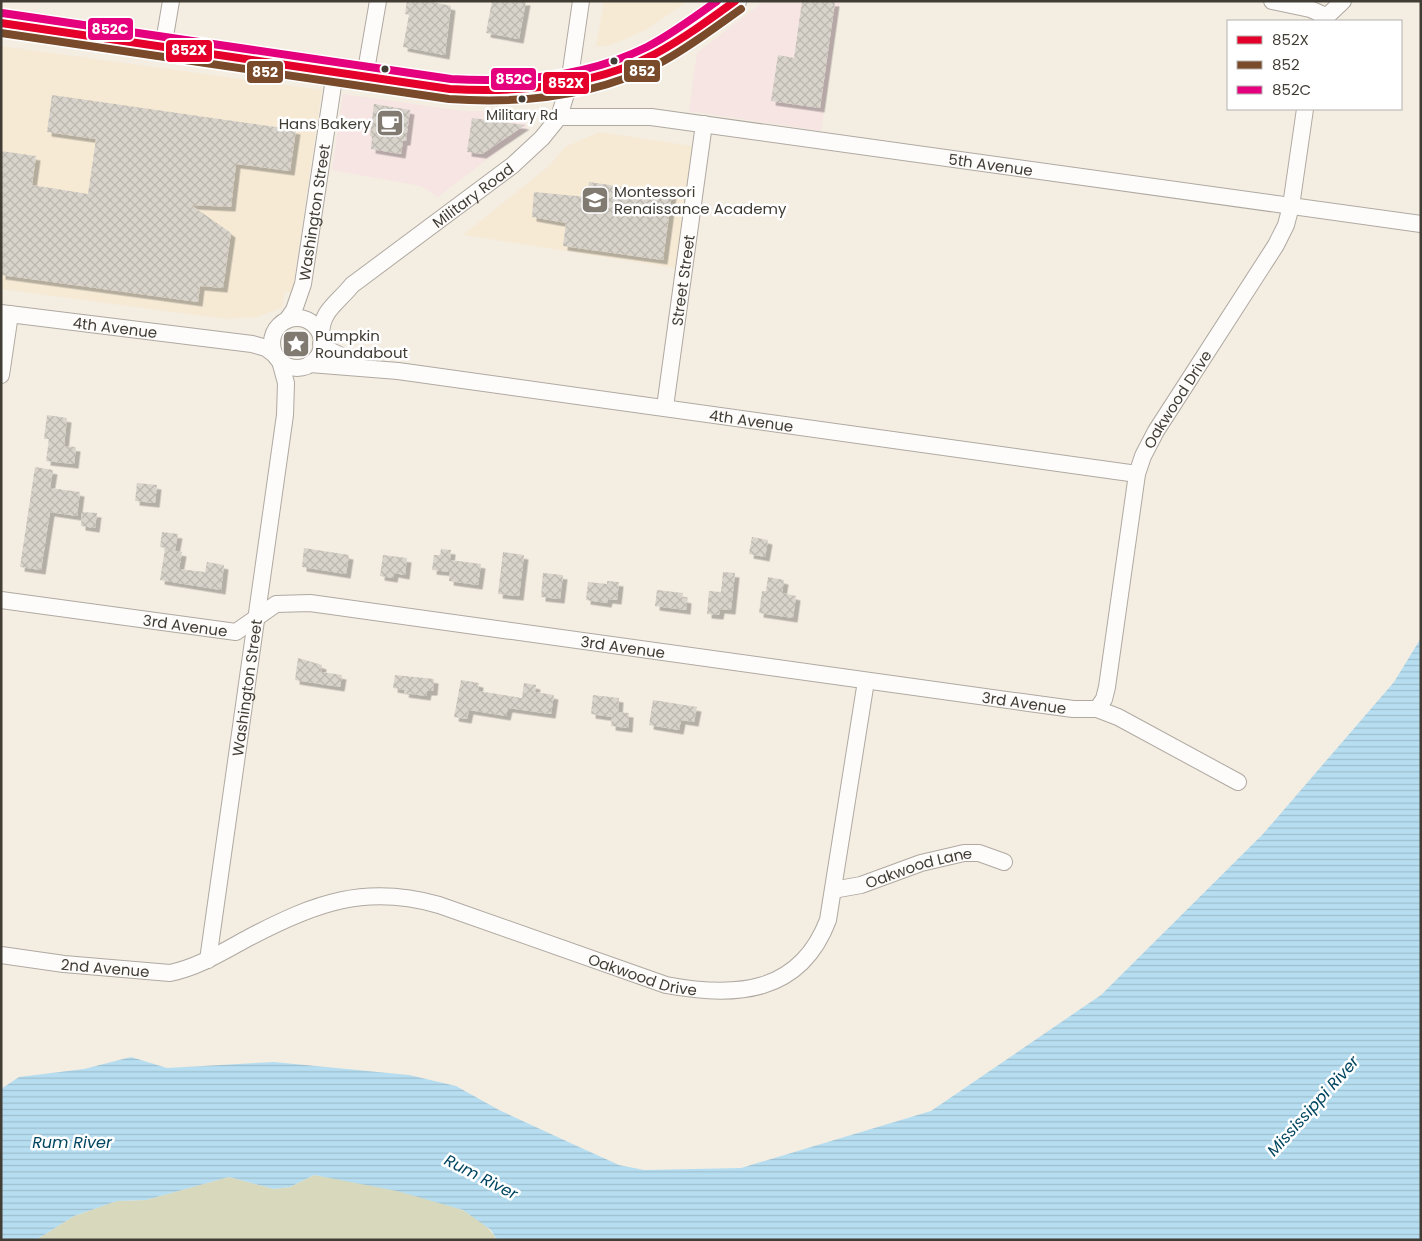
<svg xmlns="http://www.w3.org/2000/svg" width="1422" height="1241" viewBox="0 0 1422 1241" font-family="Poppins,sans-serif">
<defs>
<pattern id="water-rules" width="6" height="5" patternUnits="userSpaceOnUse" patternTransform="scale(1.25)"><rect width="6" height="5" fill="#b6def0"/><path d="M0 2.5h6" fill="none" stroke="#9ebfce"/></pattern>
<pattern id="building-cross-hatch" width="8" height="8" patternUnits="userSpaceOnUse" patternTransform="scale(1.25)"><rect width="8" height="8" fill="#d9d4cb"/><path d="M0 0l8 8M0 8l8-8" fill="none" stroke="#bbb7af"/></pattern>
<filter id="shadow"><feDropShadow dx="4.5" dy="4.5" stdDeviation="0" flood-color="#0004"/></filter>
</defs>
<rect width="100%" height="100%" fill="#f4ede2"/>
<g fill="#f7e5e3">
<polygon points="764,1 840,1 821,131 689,111 697,53"/>
<polygon points="343,94 463,111 522,111 527,129 438,197 421,186 332,170"/>
</g>
<g fill="#f6ead5">
<polygon points="604,1 688,1 646,30 611,45 596,47"/>
<polygon points="1,46 322,90 292,293 285,291 282,308 256,317 225,319 1,289"/>
<polygon points="599,132 693,146 675,268 463,235 549,166 565,147"/>
</g>
<path fill="#d7d8bc" d="M 314,1175 C 361,1183 418,1192 462,1210 C 475,1215 490,1228 497,1240 L 36,1240 L 74,1216 L 117,1201 L 146,1200 L 229,1177 L 274,1189 L 290,1187 Z"/>
<polygon fill="url(#water-rules)" points="1421,638 1421,1240 497,1240 491,1230 463,1210 397,1191 314,1175 290,1187 274,1189 229,1177 146,1200 117,1201 74,1216 36,1240 1,1240 1,1089 19,1077 84,1069 131,1057 167,1068 274,1062 409,1075 456,1086 499,1110 577,1146 619,1165 644,1170 741,1168 931,1111 1101,995 1263,834 1394,682"/>
<g fill="url(#building-cross-hatch)" filter="url(#shadow)">
<polygon points="407,1 428,1 451,6 445,55 403,47 409,15 405,14"/>
<polygon points="492,1 526,1 519,39 486,33"/>
<polygon points="802,1 835,2 820,108 771,101 778,55 794,58"/>
<polygon points="52,95 296,130 290,171 236,164 231,207 191,205 231,233 223,288 200,286 198,302 1,275 1,151 36,156 32,185 88,194 96,139 47,132"/>
<polygon points="374,104 410,110 406,141 403,141 401,154 371,149 372,137 370,136"/>
<polygon points="472,118 525,125 482,154 467,152"/>
<polygon points="589,182 672,194 663,260 563,246 566,223 532,217 534,192 587,197"/>
<polygon points="47,415 67,418 64,446 76,447 74,464 46,461 49,439 44,439"/>
<polygon points="35,467 53,470 50,488 80,492 77,516 50,512 41,570 20,567"/>
<polygon points="137,483 157,485 155,503 135,501"/>
<polygon points="82,512 97,513 95,528 81,526"/>
<polygon points="162,532 178,534 175,550 160,547"/>
<polygon points="752,537 768,540 765,557 749,554"/>
<polygon points="304,548 349,555 346,574 302,567"/>
<polygon points="165,549 182,552 179,569 205,572 207,562 224,565 221,590 160,580"/>
<polygon points="441,549 451,550 450,560 481,564 478,585 449,581 450,572 432,570 434,555 440,555"/>
<polygon points="503,552 524,555 519,596 498,594"/>
<polygon points="383,555 407,558 405,575 394,573 393,578 380,576"/>
<polygon points="723,572 735,573 731,610 720,609 719,615 707,614 709,591 721,592"/>
<polygon points="543,573 563,575 560,599 541,597"/>
<polygon points="768,577 784,580 782,593 796,596 793,618 759,613 762,591 766,591"/>
<polygon points="607,581 619,582 617,600 608,599 607,603 586,600 588,582 607,584"/>
<polygon points="657,590 683,593 682,598 687,599 686,610 655,606"/>
<polygon points="298,658 322,665 321,672 342,675 340,687 295,680"/>
<polygon points="395,675 434,679 433,691 427,691 426,696 404,693 405,690 393,688"/>
<polygon points="461,680 479,683 478,691 522,698 524,683 536,685 535,692 554,695 551,714 508,708 506,716 469,710 467,719 454,717"/>
<polygon points="593,695 619,698 618,712 629,713 628,728 611,726 612,717 591,714"/>
<polygon points="653,700 697,707 694,722 681,720 679,730 649,725"/>
</g>
<g fill="none" stroke-linecap="round" stroke-linejoin="round">
<g stroke="#afa9a1" stroke-width="18">
<g id="street">
<polyline points="1272,1 1310,9 1326,16"/>
<polyline points="1322,21 1343,1"/>
<polyline points="163,48 171,1"/>
<polyline points="365,76 378,1"/>
<path id="s1" d="M 559,117 L 651,117 L 1421,224"/>
<path id="s2" d="M 1,313 L 252,344 L 266,348 L 274,354"/>
<circle cx="297" cy="343" r="25"/>
<path id="s3" d="M 287,320 L 294,310 L 303,284 L 335,72"/>
<path id="s4" d="M 321,336 C 321,310 337,304 352,285 L 513,165 L 542,138 L 559,117 L 569,84 L 581,1"/>
<polyline points="321,344 329,350 358,364"/>
<path id="s5" d="M 310,364 L 398,371 L 1137,474"/>
<polyline points="1,375 10,314"/>
<path id="s6" d="M 665,407 L 704,124"/>
<path id="s7" d="M 1,600 L 236,632 L 276,604 L 310,603 L 1029,703 L 1073,709 L 1097,709 L 1118,717 L 1238,782"/>
<path id="s8" d="M 1097,709 L 1104,699 L 1107,687 L 1137,474 L 1143,456 L 1156,431 L 1276,245 L 1286,225 L 1291,206 L 1305,109"/>
<path id="s9" d="M 833,890 L 861,885 L 921,863 L 964,853 L 979,853 L 1004,862"/>
<path id="s10" d="M 1,955 L 64,964 L 170,973 C 199,967 224,951 250,937 C 315,903 365,884 439,905 L 666,985 C 736,998 800,994 828,920 L 866,681"/>
<path id="s11" d="M 208,960 L 285,415 L 286,383 L 280,361"/>
</g>
</g>
<g stroke="#afa9a1" stroke-width="24">
<path id="secondary" d="M 1,23 L 450,89 C 516,95 580,87 641,61 C 675,46 705,22 735,1"/>
</g>
<use href="#street" stroke="#fdfcfb" stroke-width="16"/>
<use href="#secondary" stroke="#fdfcfb" stroke-width="22"/>
<g stroke="#fff" stroke-width="11">
<path id="bus-1" d="M 1,23 L 450,89 C 519,93 592,87 655,54 C 683,39 709,20 735,1"/>
</g>
<g stroke="#fff" stroke-width="11">
<path id="bus-2" d="M 1,33 L 449,99 C 519,104 593,97 658,64 C 687,49 714,28 741,9"/>
</g>
<g stroke="#fff" stroke-width="11">
<path id="bus-3" d="M 2,13 L 451,79 C 518,83 587,77 647,47 C 672,34 695,17 717,1"/>
</g>
<use href="#bus-1" stroke="#e4002b" stroke-width="8"/>
<use href="#bus-2" stroke="#7a4b2a" stroke-width="8"/>
<use href="#bus-3" stroke="#e5007d" stroke-width="8"/>
</g>
<defs>
<g id="cafe-square" transform="scale(1.4375)"><rect x="-9" y="-9" width="18" height="18" rx="4" fill="#807a71" stroke="#fff"/><path d="M-5.5-4.5H6V0H3Q3 3.5 0 3.5H-2.5Q-5.5 3.5-5.5 0ZM3-3.2v2h1.7v-2ZM-6 4.5H4V6H-6Z" fill="#fff"/></g>
<g id="school-square" transform="scale(1.4375)"><rect x="-9" y="-9" width="18" height="18" rx="4" fill="#807a71" stroke="#fff"/><path d="M0-5L7-2L0 1L-7-2ZM-4 1L0 2.5L4 1V4Q0 6-4 4Z" fill="#fff"/></g>
<g id="sight-square" transform="scale(1.4375)"><rect x="-9" y="-9" width="18" height="18" rx="4" fill="#807a71" stroke="#fff"/><path d="M0-6L1.8-2.2L6-1.7L2.9 1.2L3.7 5.4L0 3.3L-3.7 5.4L-2.9 1.2L-6-1.7L-1.8-2.2Z" fill="#fff"/></g>
</defs>
<g fill-rule="evenodd">
<use href="#cafe-square" x="390" y="123"/>
<use href="#school-square" x="595" y="200"/>
<use href="#sight-square" x="296" y="344"/>
</g>
<g fill="#413c34" stroke="#fff" stroke-width="2">
<circle cx="614" cy="61" r="4.5"/>
<circle cx="385" cy="69" r="4.5"/>
<circle cx="522" cy="99" r="4.5"/>
</g>
<g text-anchor="middle" dominant-baseline="central" stroke-width="5" stroke-linejoin="round" paint-order="stroke">
<g font-size="14" fill="#413c34" stroke="#fff">
<text x="522" y="115">Military Rd</text>
</g>
<g font-size="15" fill="#413c34" stroke="#fff" text-anchor="start">
<text x="371" y="123" text-anchor="end">Hans Bakery</text>
<text x="614" y="191">Montessori<tspan x="614" dy="17">Renaissance Academy</tspan></text>
<text x="315" y="335">Pumpkin<tspan x="315" dy="17">Roundabout</tspan></text>
</g>
<g font-size="15" fill="#413c34" stroke="#fff">
<text stroke="none"><textPath href="#s1" startOffset="435">5th Avenue</textPath></text>
<text stroke="none"><textPath href="#s4" startOffset="212">Military Road</textPath></text>
<text stroke="none"><textPath href="#s3" startOffset="112">Washington Street</textPath></text>
<text stroke="none"><textPath href="#s6" startOffset="128">Street Street</textPath></text>
<text stroke="none"><textPath href="#s2" startOffset="115">4th Avenue</textPath></text>
<text stroke="none"><textPath href="#s8" startOffset="325">Oakwood Drive</textPath></text>
<text stroke="none"><textPath href="#s5" startOffset="445">4th Avenue</textPath></text>
<text stroke="none"><textPath href="#s7" startOffset="186">3rd Avenue</textPath></text>
<text stroke="none"><textPath href="#s7" startOffset="636">3rd Avenue</textPath></text>
<text stroke="none"><textPath href="#s11" startOffset="275">Washington Street</textPath></text>
<text stroke="none"><textPath href="#s7" startOffset="1041">3rd Avenue</textPath></text>
<text stroke="none"><textPath href="#s9" startOffset="89">Oakwood Lane</textPath></text>
<text stroke="none"><textPath href="#s10" startOffset="105">2nd Avenue</textPath></text>
<text stroke="none"><textPath href="#s10" startOffset="671">Oakwood Drive</textPath></text>
</g>
<g font-size="16" font-style="italic" fill="#004660" stroke="#fff">
<text transform="translate(1313 1106) rotate(-48)">Mississippi River</text>
<text x="72" y="1142">Rum River</text>
<text transform="translate(481 1177) rotate(27)">Rum River</text>
</g>
</g>
<g stroke="#fff" stroke-width="2">
<rect x="87" y="17" width="47" height="24" rx="5" fill="#e5007d"/>
<rect x="165" y="39" width="48" height="24" rx="5" fill="#e4002b"/>
<rect x="623" y="59" width="38" height="24" rx="5" fill="#7a4b2a"/>
<rect x="246" y="60" width="38" height="24" rx="5" fill="#7a4b2a"/>
<rect x="490" y="67" width="47" height="24" rx="5" fill="#e5007d"/>
<rect x="542" y="71" width="48" height="24" rx="5" fill="#e4002b"/>
</g>
<g font-size="14" text-anchor="middle" font-weight="bold" fill="#fff">
<text x="110" y="34">852C</text>
<text x="189" y="55">852X</text>
<text x="642" y="76">852</text>
<text x="265" y="77">852</text>
<text x="514" y="84">852C</text>
<text x="566" y="88">852X</text>
</g>
<rect width="1422" height="1241" fill="none" stroke="#413c34" stroke-width="5"/>
<rect x="1227" y="20" width="175" height="90" fill="#ffffff" stroke="#b3b1ae"/>
<rect x="1237" y="36" width="25" height="8" fill="#e4002b" stroke="#b3b1ae"/>
<text x="1272" y="45" font-size="15" fill="#413c34">852X</text>
<rect x="1237" y="61" width="25" height="8" fill="#7a4b2a" stroke="#b3b1ae"/>
<text x="1272" y="70" font-size="15" fill="#413c34">852</text>
<rect x="1237" y="86" width="25" height="8" fill="#e5007d" stroke="#b3b1ae"/>
<text x="1272" y="95" font-size="15" fill="#413c34">852C</text>
</svg>
